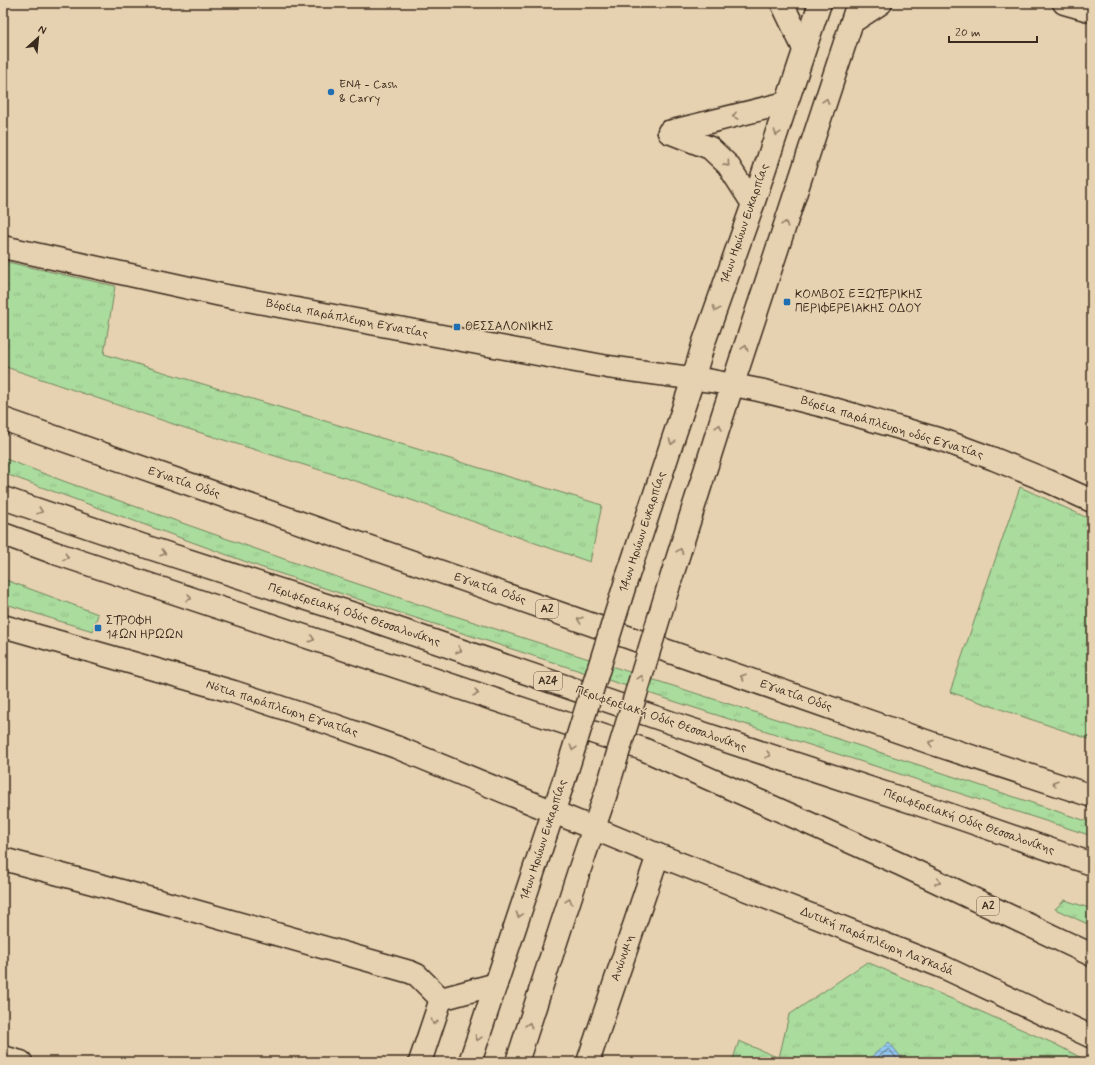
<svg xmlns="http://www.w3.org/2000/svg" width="1095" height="1065" viewBox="0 0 1095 1065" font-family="Mynerve,sans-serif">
<defs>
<pattern id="grass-tufts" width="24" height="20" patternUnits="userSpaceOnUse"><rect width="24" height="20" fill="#aadc9d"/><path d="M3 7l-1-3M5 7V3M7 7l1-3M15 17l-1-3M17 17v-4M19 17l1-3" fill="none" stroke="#93bd87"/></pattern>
<pattern id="water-rules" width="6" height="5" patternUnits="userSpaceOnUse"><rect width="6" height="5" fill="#92c7f0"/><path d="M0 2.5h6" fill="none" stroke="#7fabcd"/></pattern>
</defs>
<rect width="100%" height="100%" fill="#e6d2b0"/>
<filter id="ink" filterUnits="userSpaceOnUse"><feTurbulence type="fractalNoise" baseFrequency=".025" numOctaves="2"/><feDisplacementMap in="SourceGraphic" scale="8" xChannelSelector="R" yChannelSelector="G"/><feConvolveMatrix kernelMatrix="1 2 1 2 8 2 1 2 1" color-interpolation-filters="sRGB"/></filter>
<g filter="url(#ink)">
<g fill="url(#grass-tufts)" stroke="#72835e">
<polygon points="3,261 115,286 104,354 602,505 590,562 362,483 179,426 3,366"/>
<polygon points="3,458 66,482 304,566 427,607 916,764 1092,823 1092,836 425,621 263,568 3,473"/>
<polygon points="1020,487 1092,520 1092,740 950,692"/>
<polygon points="3,579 98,614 93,631 59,621 3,603"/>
<polygon points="1065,900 1092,909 1092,926 1055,909"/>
<polygon points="867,962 1055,1044 1089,1062 732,1062 739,1041 779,1058 789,1015"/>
</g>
<polygon fill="url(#water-rules)" stroke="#6f889c" points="889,1042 905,1062 865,1062"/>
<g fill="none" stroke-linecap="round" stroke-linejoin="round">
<polyline stroke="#5e6972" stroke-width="1" points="871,1062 889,1049 900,1062"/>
<g stroke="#3b2a1e" stroke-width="25">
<g id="minor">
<polyline points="782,3 804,49"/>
<polyline points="1064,3 1092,11"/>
<polyline points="852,22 881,3"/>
<polyline points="669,132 786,103"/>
<polyline points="669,132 710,148 728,165 753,204"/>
<polyline points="3,247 221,295 608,367 712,381 759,390 820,405 945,441 994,459 1048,481 1092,501"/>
<polyline points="3,626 234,692 328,723 396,747 658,855 943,967 1092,1037"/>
<polyline points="3,859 174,905 410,972 417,975 441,999"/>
<polyline points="3,1057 21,1062"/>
<polyline points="420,1062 441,999 496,984"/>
<polyline points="588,1062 658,855"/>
</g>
</g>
<g stroke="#3b2a1e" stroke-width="25">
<g id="major">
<polyline points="627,578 693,379 704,342 753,204 820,3"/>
<polyline points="668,588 724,411 858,3"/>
<polyline points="470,1062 564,780"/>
<polyline points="517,1062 579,871 605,796"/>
</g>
</g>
<g stroke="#3b2a1e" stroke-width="25">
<g id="highway">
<polyline points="3,419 934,744 1092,796"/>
<polyline points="3,498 153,549 366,618 681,726 936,810 1092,864"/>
<polyline points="3,534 55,553 643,749 902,865 1092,955"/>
</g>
</g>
<use href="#minor" stroke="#e6d2b0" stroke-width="22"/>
<use href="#major" stroke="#e6d2b0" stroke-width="22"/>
<use href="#highway" stroke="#e6d2b0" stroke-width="22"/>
<g stroke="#3b2a1e" stroke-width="25" stroke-linecap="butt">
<g id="major-bridge">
<polyline points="564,780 627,578"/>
<polyline points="605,796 668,588"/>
</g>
</g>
<use href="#major-bridge" stroke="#e6d2b0" stroke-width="22"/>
</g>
<defs><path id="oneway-chevron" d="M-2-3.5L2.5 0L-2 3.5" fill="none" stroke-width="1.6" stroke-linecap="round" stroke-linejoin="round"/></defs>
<g stroke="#907e67">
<use href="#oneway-chevron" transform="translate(826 101) rotate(-72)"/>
<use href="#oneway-chevron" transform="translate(735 116) rotate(166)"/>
<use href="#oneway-chevron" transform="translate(777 133) rotate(108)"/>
<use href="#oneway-chevron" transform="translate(727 164) rotate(48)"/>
<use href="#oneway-chevron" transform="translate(785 224) rotate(-72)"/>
<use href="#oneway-chevron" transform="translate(716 309) rotate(110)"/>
<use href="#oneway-chevron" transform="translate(745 348) rotate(-72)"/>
<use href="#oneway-chevron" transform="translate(719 427) rotate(-73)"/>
<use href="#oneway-chevron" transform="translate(672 442) rotate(108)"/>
<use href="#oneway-chevron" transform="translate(40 511) rotate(19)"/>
<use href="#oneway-chevron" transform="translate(680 551) rotate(-73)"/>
<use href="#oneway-chevron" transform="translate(163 553) rotate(18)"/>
<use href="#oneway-chevron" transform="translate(66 557) rotate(19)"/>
<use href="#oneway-chevron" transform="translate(189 598) rotate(19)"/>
<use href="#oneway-chevron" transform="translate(580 620) rotate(-161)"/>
<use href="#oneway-chevron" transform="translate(312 639) rotate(18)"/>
<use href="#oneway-chevron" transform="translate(459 650) rotate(19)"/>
<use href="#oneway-chevron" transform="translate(743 677) rotate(-161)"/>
<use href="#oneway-chevron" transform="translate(641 678) rotate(-73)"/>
<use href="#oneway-chevron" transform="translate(476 693) rotate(18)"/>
<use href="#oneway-chevron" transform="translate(931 743) rotate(-161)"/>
<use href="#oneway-chevron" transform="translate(573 748) rotate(107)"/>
<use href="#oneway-chevron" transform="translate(768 755) rotate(18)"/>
<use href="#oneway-chevron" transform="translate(1055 783) rotate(-162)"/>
<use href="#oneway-chevron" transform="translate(938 882) rotate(25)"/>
<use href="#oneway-chevron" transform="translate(569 901) rotate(-72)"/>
<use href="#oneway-chevron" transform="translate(519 915) rotate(108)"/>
<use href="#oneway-chevron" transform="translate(434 1022) rotate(108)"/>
<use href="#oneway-chevron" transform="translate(529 1025) rotate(-72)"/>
<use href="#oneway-chevron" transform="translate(478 1038) rotate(108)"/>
</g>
</g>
<g fill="#1f6fb2" stroke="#e6d2b0" stroke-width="1.5">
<circle cx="331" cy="92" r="4"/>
<rect x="783" y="298" width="8" height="8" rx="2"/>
<rect x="453" y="323" width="8" height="8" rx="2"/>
<rect x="94" y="624" width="8" height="8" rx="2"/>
</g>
<g text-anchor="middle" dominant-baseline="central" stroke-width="3" stroke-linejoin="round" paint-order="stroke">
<g fill="#e6d2b0" stroke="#6e5c4a" stroke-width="1">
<rect x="536" y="600" width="22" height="18" rx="3"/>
<rect x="534" y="672" width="28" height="18" rx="3"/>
<rect x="977" y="897" width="22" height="18" rx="3"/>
</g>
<g font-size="11" font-weight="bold" fill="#3b2a1e">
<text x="547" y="609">Α2</text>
<text x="548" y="681">Α24</text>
<text x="988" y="906">Α2</text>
</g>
<g font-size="12" fill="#3b2a1e" stroke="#e6d2b0" text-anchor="start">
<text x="339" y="85">ENA - Cash<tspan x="339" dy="14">&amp; Carry</tspan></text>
<text x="795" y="295">ΚΟΜΒΟΣ ΕΞΩΤΕΡΙΚΗΣ<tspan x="795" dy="14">ΠΕΡΙΦΕΡΕΙΑΚΗΣ ΟΔΟΥ</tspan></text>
<text x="465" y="327">ΘΕΣΣΑΛΟΝΙΚΗΣ</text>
<text x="106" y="621">ΣΤΡΟΦΗ<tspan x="106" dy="14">14ΩΝ ΗΡΩΩΝ</tspan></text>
</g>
<g font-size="12" fill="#3b2a1e" stroke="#e6d2b0">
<text transform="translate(745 224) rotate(-71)">14ων Ηρώων Ευκαρπίας</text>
<text transform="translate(347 319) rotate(11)">Βόρεια παράπλευρη Εγνατίας</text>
<text transform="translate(892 428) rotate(17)">Βόρεια παράπλευρη οδός Εγνατίας</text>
<text transform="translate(184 483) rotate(19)">Εγνατία Οδός</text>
<text transform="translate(643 532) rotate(-72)">14ων Ηρώων Ευκαρπίας</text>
<text transform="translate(490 589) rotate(19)">Εγνατία Οδός</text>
<text transform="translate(354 615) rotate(18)">Περιφερειακή Οδός Θεσσαλονίκης</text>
<text transform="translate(796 696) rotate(19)">Εγνατία Οδός</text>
<text transform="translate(282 709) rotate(18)">Νότια παράπλευρη Εγνατίας</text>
<text transform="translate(661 719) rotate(19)">Περιφερειακή Οδός Θεσσαλονίκης</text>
<text transform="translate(969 822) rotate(19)">Περιφερειακή Οδός Θεσσαλονίκης</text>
<text transform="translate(544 840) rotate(-72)">14ων Ηρώων Ευκαρπίας</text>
<text transform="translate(877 942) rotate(22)">Δυτική παράπλευρη Λαγκαδά</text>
<text transform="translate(623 958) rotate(-71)">Ανώνυμη</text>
</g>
</g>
<rect width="1095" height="1065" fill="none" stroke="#e6d2b0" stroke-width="16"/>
<rect x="8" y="8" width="1079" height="1049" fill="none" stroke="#3b2a1e" stroke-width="1.5" filter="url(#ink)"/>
<g transform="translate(38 38) rotate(27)" stroke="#e6d2b0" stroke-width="3" paint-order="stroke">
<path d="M0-3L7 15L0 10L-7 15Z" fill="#3b2a1e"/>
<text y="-6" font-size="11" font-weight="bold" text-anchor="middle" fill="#3b2a1e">N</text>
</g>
<path d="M949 36v6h88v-6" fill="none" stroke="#3b2a1e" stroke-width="2"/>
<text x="955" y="36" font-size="12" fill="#3b2a1e" stroke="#e6d2b0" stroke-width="3" paint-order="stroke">20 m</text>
</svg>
